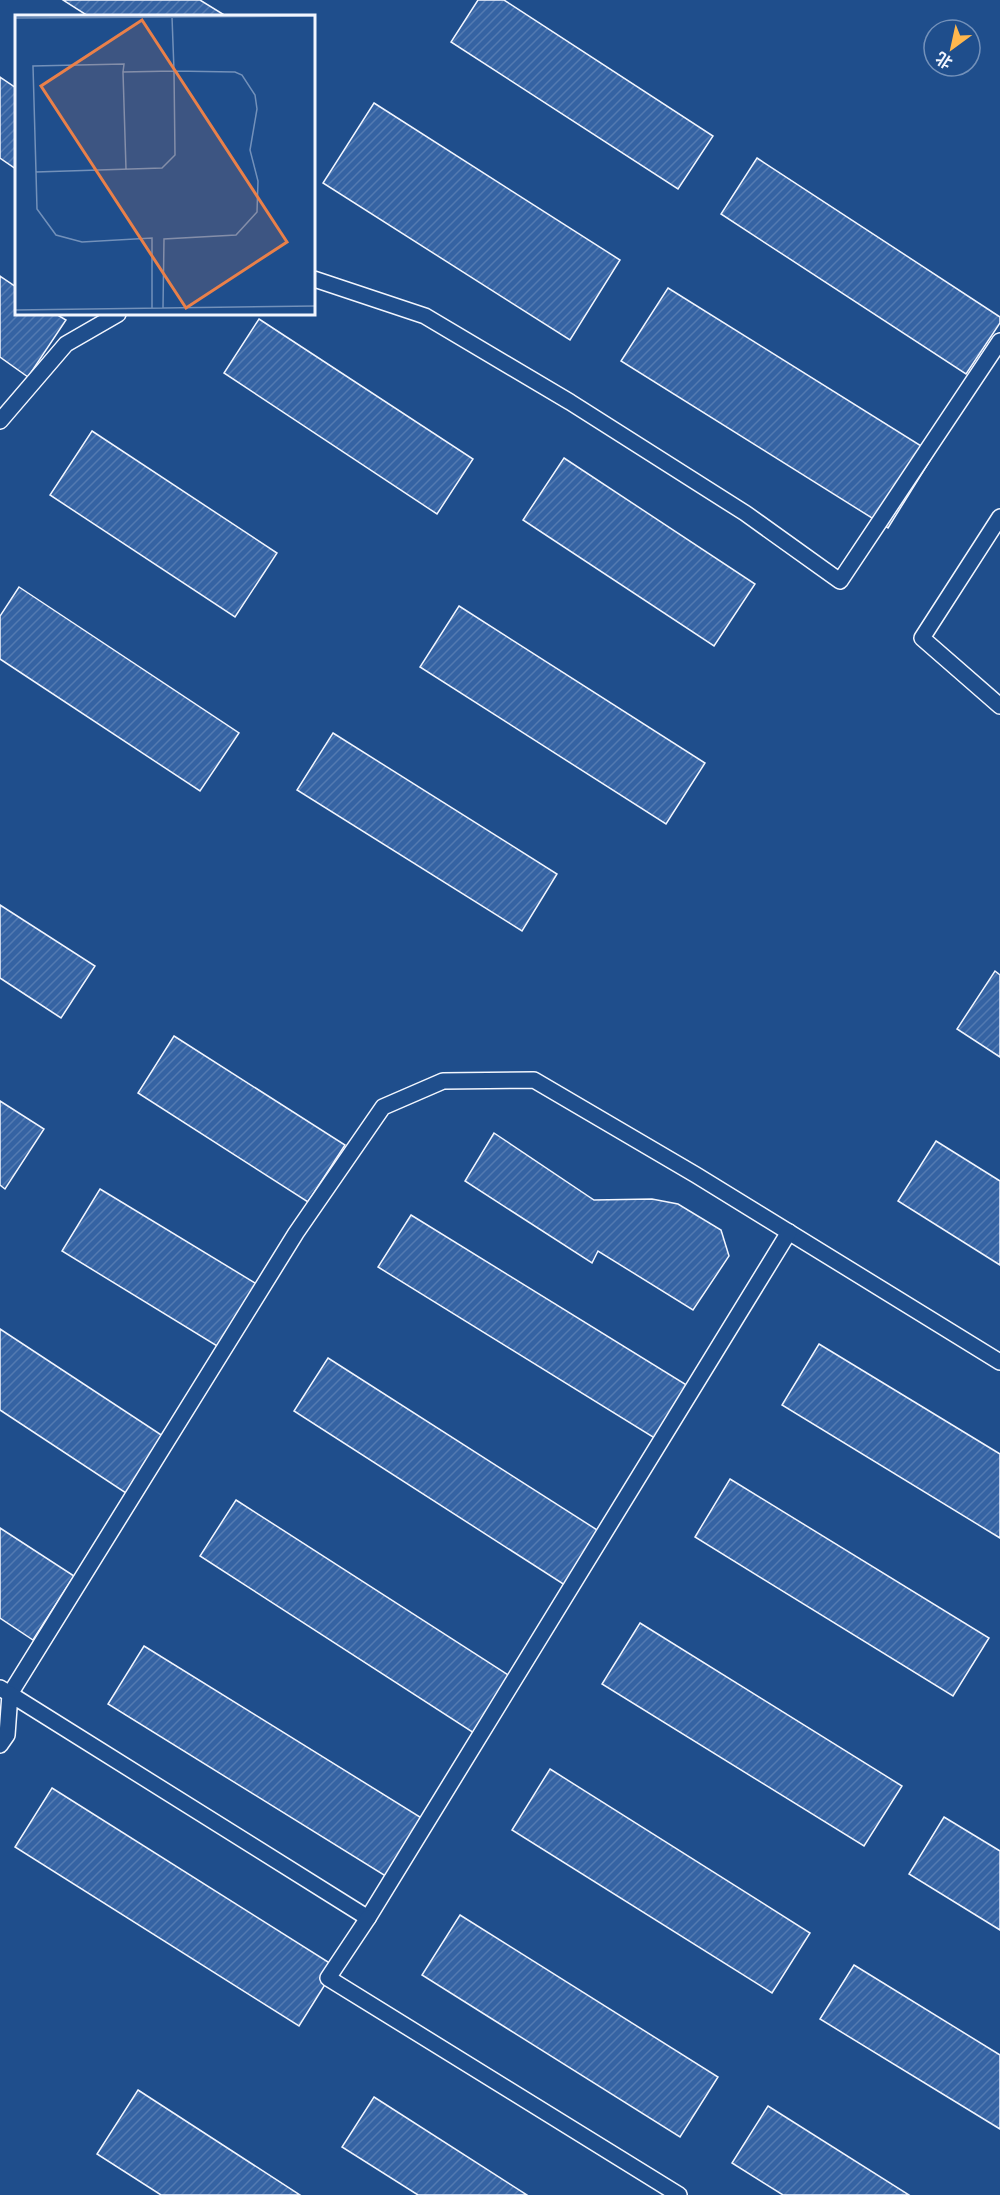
<svg xmlns="http://www.w3.org/2000/svg" width="1000" height="2195" viewBox="0 0 1000 2195" font-family="Raleway,'Noto Sans SC',sans-serif">
<defs>
<pattern id="building-hatch" width="6" height="6" patternUnits="userSpaceOnUse" patternTransform="scale(1.5)"><rect width="6" height="6" fill="#3563a3"/><path d="M-1 1l2-2M0 6l6-6M5 7l2-2" fill="none" stroke="#537ab1"/></pattern>
</defs>
<rect width="100%" height="100%" fill="#1f4e8c"/>
<g fill="url(#building-hatch)" stroke="#f2f6ff" stroke-width="1.5">
<polygon points="63,0 200,0 226,16 88,16"/>
<polygon points="478,0 504,0 713,136 678,189 451,42"/>
<polygon points="0,77 16,88 16,169 0,158"/>
<polygon points="374,103 620,260 570,340 323,183"/>
<polygon points="757,158 1000,317 1000,323 966,374 721,214"/>
<polygon points="0,276 16,287 16,314 56,314 66,320 28,377 0,357"/>
<polygon points="668,288 934,454 888,528 621,361"/>
<polygon points="259,319 473,459 437,514 224,373"/>
<polygon points="92,431 277,553 235,617 50,495"/>
<polygon points="564,458 755,584 714,646 523,520"/>
<polygon points="19,587 239,733 200,791 0,659 0,616"/>
<polygon points="459,606 705,763 666,824 420,667"/>
<polygon points="333,733 557,874 522,931 297,790"/>
<polygon points="0,905 95,966 61,1018 0,978"/>
<polygon points="995,971 1000,975 1000,1057 957,1029"/>
<polygon points="174,1036 345,1145 308,1202 138,1093"/>
<polygon points="0,1101 44,1129 5,1189 0,1185"/>
<polygon points="494,1133 594,1200 652,1199 678,1204 721,1230 729,1256 693,1310 598,1251 592,1263 465,1181"/>
<polygon points="936,1141 1000,1181 1000,1265 898,1201"/>
<polygon points="100,1189 260,1286 222,1349 62,1251"/>
<polygon points="411,1215 693,1389 661,1442 378,1267"/>
<polygon points="0,1329 172,1442 135,1499 0,1410"/>
<polygon points="819,1344 1000,1454 1000,1538 782,1405"/>
<polygon points="328,1358 605,1535 571,1589 294,1411"/>
<polygon points="730,1479 989,1638 953,1696 695,1537"/>
<polygon points="236,1500 513,1678 477,1735 200,1556"/>
<polygon points="0,1528 74,1576 33,1640 0,1618"/>
<polygon points="640,1623 902,1786 864,1846 602,1684"/>
<polygon points="144,1646 428,1822 392,1880 108,1704"/>
<polygon points="550,1769 810,1933 772,1993 512,1830"/>
<polygon points="52,1788 336,1967 299,2026 15,1847"/>
<polygon points="944,1817 1000,1851 1000,1930 909,1874"/>
<polygon points="460,1915 718,2077 680,2137 422,1975"/>
<polygon points="854,1965 1000,2055 1000,2129 820,2019"/>
<polygon points="138,2090 300,2195 161,2195 97,2154"/>
<polygon points="374,2097 527,2195 418,2195 342,2147"/>
<polygon points="768,2106 909,2195 783,2195 732,2163"/>
</g>
<g fill="none" stroke-linecap="round" stroke-linejoin="round">
<g stroke="#f2f6ff" stroke-width="18">
<g id="service">
<polyline points="314,279 425,316 570,402 745,513 840,581 1000,341"/>
<polyline points="0,421 66,344 118,314"/>
<polyline points="1000,517 922,638 1000,706"/>
<polyline points="0,1688 10,1694 296,1233 383,1107 443,1081 534,1080 696,1175 1000,1362"/>
<polyline points="0,1745 7,1735 10,1694 368,1918 789,1232"/>
<polyline points="368,1918 328,1978 679,2195"/>
</g>
</g>
<use href="#service" stroke="#1f4e8c" stroke-width="15"/>
</g>
<g transform="translate(15 15)">
<rect width="300" height="300" fill="#1f4e8c"/>
<path fill="none" stroke="#7391ba" stroke-width="1.5" d="M 0,3 L 300,1M 111,154 L 108,57 L 159,56 L 157,2M 21,157 L 18,51 L 109,49 L 108,57M 137,293 L 137,223 L 67,227 L 41,220 L 22,194 L 21,157 L 147,153 L 160,140 L 159,56 L 220,57 L 227,60 L 240,80 L 242,94 L 235,135 L 243,166 L 242,197 L 221,220 L 149,224 L 148,293M 0,295 L 300,291"/>
<path fill="#ea8049" fill-opacity="0.15" stroke="#ea8049" stroke-width="3" d="M 127,5 L 272,227 L 171,293 L 26,71 Z"/>
<rect width="300" height="300" fill="none" stroke="#f2f6ff" stroke-width="3"/>
</g>
<g transform="translate(952 48) rotate(213)"><circle r="28" fill="#1f4e8c" stroke="#7391ba" stroke-width="1.5"/>
<path d="M0-4.5L10 22L0 15L-10 22Z" fill="#ffb74d"/>
<text y="-9" font-size="16" font-weight="bold" text-anchor="middle" fill="#f2f6ff">北</text>
</g>
</svg>
